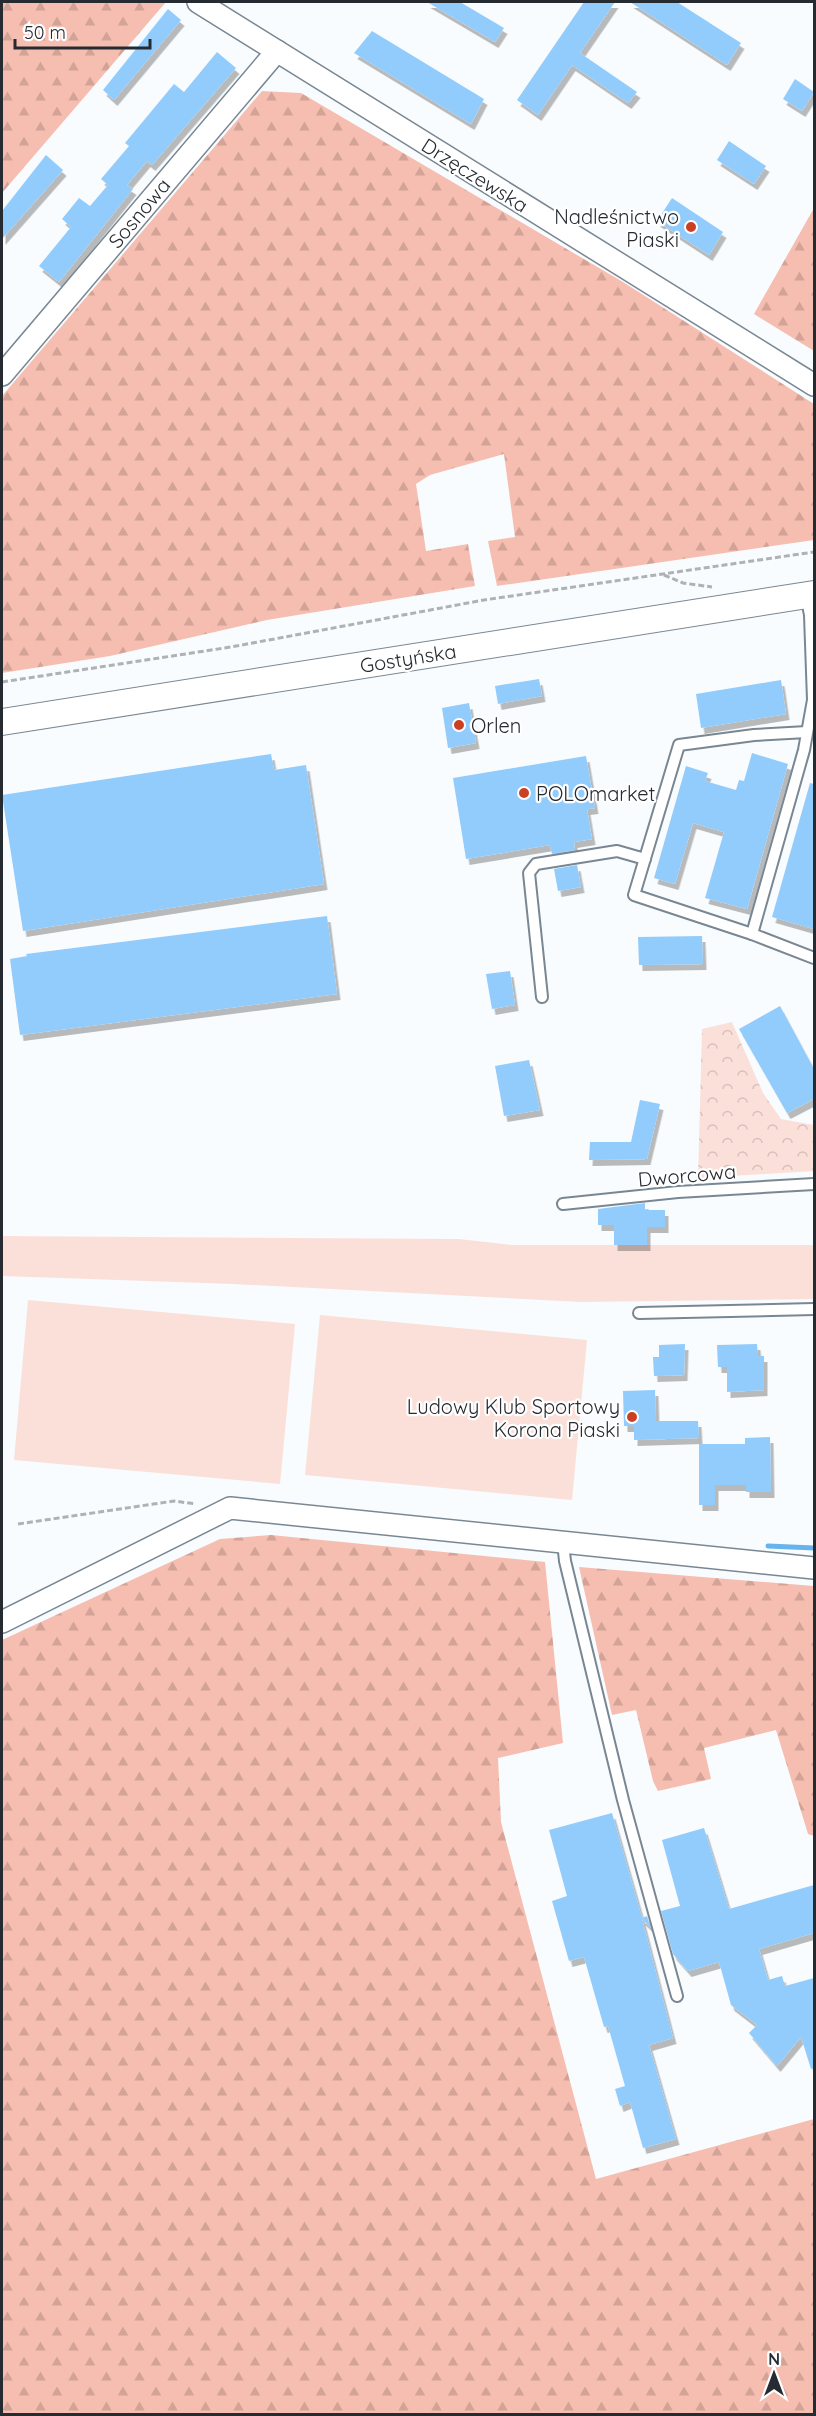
<svg xmlns="http://www.w3.org/2000/svg" width="816" height="2416" viewBox="0 0 816 2416" font-family="Quicksand,sans-serif">
<defs>
<pattern id="forest-firs" width="22" height="20" patternUnits="userSpaceOnUse" patternTransform="scale(1.5)"><rect width="22" height="20" fill="#f6beb0"/><path d="M5 1l3.5 6h-7zM16 11l3.5 6h-7z" fill="#d3a398"/></pattern>
<pattern id="park-crowns" width="20" height="18" patternUnits="userSpaceOnUse" patternTransform="scale(1.5)"><rect width="20" height="18" fill="#fbe0da"/><path d="M2 6a3 3 0 1 1 6 0M12 15a3 3 0 1 1 6 0" fill="none" stroke="#d7c0bb"/></pattern>
<filter id="shadow"><feDropShadow dx="3.5" dy="6" stdDeviation="0" flood-color="#0004"/></filter>
</defs>
<rect width="100%" height="100%" fill="#f9fcfe"/>
<g fill="#fbe0da">
<polygon points="2,1236 459,1239 513,1245 814,1245 814,1299 581,1302 233,1284 2,1276"/>
<polygon points="28,1300 295,1324 280,1484 14,1460"/>
<polygon points="320,1315 587,1340 572,1500 305,1475"/>
</g>
<g fill="url(#forest-firs)">
<polygon points="2,2 166,2 2,193"/>
<polygon points="262,91 301,93 623,282 814,404 814,540 497,586 488,541 515,537 504,454 430,475 416,484 426,551 468,544 475,586 267,620 110,656 2,673 2,396"/>
<polygon points="814,208 814,351 754,314"/>
<polygon points="271,1535 545,1562 563,1743 498,1758 501,1822 596,2179 814,2119 814,2414 2,2414 2,1640 220,1539"/>
<polygon points="579,1567 814,1586 814,1836 808,1834 776,1730 704,1748 711,1779 658,1791 653,1781 636,1710 612,1715"/>
</g>
<polygon fill="url(#park-crowns)" points="732,1022 763,1093 781,1119 814,1125 814,1171 698,1178 702,1029"/>
<g fill="none" stroke-linecap="round" stroke-linejoin="round">
<polyline stroke="#67b3ee" stroke-width="5" points="768,1546 814,1548"/>
</g>
<g fill="#91ccfc" filter="url(#shadow)">
<polygon points="427,2 460,2 504,28 495,42"/>
<polygon points="584,2 615,2 580,53 637,92 628,103 572,65 538,115 517,100"/>
<polygon points="630,2 677,2 741,43 727,65"/>
<polygon points="168,9 181,20 114,100 103,90"/>
<polygon points="372,31 484,99 471,124 354,53"/>
<polygon points="217,52 236,68 152,165 147,161 127,185 133,189 59,282 39,266 71,227 62,219 79,198 90,206 108,185 101,179 129,146 125,143 174,84 184,92"/>
<polygon points="795,79 814,92 802,111 783,99"/>
<polygon points="729,141 766,166 754,184 717,160"/>
<polygon points="46,155 63,170 2,239 2,211"/>
<polygon points="672,198 723,232 709,255 657,221"/>
<polygon points="539,679 542,696 498,704 495,686"/>
<polygon points="781,680 786,714 701,728 696,694"/>
<polygon points="469,703 476,743 448,748 442,708"/>
<polygon points="752,753 788,764 747,909 705,898 724,832 693,823 675,884 654,878 686,766 708,773 705,781 736,790 739,780 744,781"/>
<polygon points="271,754 274,770 306,765 324,884 23,931 2,795"/>
<polygon points="586,756 595,808 587,809 592,839 574,842 575,850 552,854 550,845 466,859 453,778"/>
<polygon points="810,783 814,784 814,929 772,917"/>
<polygon points="577,865 581,887 558,891 554,869"/>
<polygon points="327,916 337,994 20,1035 10,959 27,956 26,954"/>
<polygon points="702,936 703,964 639,965 638,937"/>
<polygon points="510,971 515,1005 492,1009 486,974"/>
<polygon points="780,1006 814,1069 814,1099 787,1113 739,1029"/>
<polygon points="529,1060 540,1110 504,1116 495,1066"/>
<polygon points="640,1100 660,1104 647,1159 589,1160 590,1142 631,1142"/>
<polygon points="645,1203 645,1210 665,1210 665,1227 647,1227 647,1245 614,1245 614,1225 598,1225 598,1209"/>
<polygon points="685,1344 684,1375 654,1376 653,1357 659,1357 659,1345"/>
<polygon points="757,1344 758,1356 764,1356 764,1390 727,1392 727,1367 718,1367 717,1345"/>
<polygon points="655,1390 656,1421 698,1421 699,1438 634,1440 634,1426 624,1426 623,1391"/>
<polygon points="770,1437 771,1492 746,1492 746,1485 715,1485 715,1505 699,1505 699,1444 745,1444 745,1438"/>
<polygon points="612,1813 642,1918 647,1916 651,1928 642,1919 673,2038 649,2045 676,2139 643,2148 630,2102 620,2106 615,2089 625,2086 608,2026 604,2027 584,1957 569,1961 552,1901 567,1896 549,1830"/>
<polygon points="704,1828 729,1909 814,1885 814,1933 759,1949 768,1980 782,1976 785,1986 814,1978 814,2068 811,2069 801,2037 777,2066 749,2033 757,2025 731,2005 719,1962 688,1971 673,1954 661,1911 680,1906 662,1840"/>
</g>
<g fill="none" stroke-linecap="round" stroke-linejoin="round">
<g stroke="#798793" stroke-width="14">
<g id="service">
<polyline points="807,732 754,735 679,745 634,895 752,934 814,958"/>
<polyline points="752,934 804,750 813,700 810,615 806,595"/>
<polyline points="542,997 529,873 536,864 617,851 645,859"/>
<polyline points="563,1204 678,1192 814,1184"/>
<polyline points="639,1313 814,1309"/>
<polyline points="563,1542 565,1561 623,1800 677,1996"/>
</g>
</g>
<g stroke="#798793" stroke-width="24">
<g id="minor">
<polyline points="198,2 814,385"/>
<polyline points="2,375 277,51"/>
<polyline points="2,1622 230,1508 814,1568"/>
</g>
</g>
<g stroke="#798793" stroke-width="28">
<polyline id="tertiary" points="2,722 814,594"/>
</g>
<g stroke="#aeb2b5" stroke-width="3" stroke-dasharray="6 3" stroke-linecap="butt">
<polyline points="664,575 683,583 712,587"/>
<polyline points="2,682 231,647 484,600 814,552"/>
<polyline points="18,1524 174,1501 196,1504"/>
</g>
<use href="#service" stroke="#fff" stroke-width="10"/>
<use href="#minor" stroke="#fff" stroke-width="21"/>
<use href="#tertiary" stroke="#fff" stroke-width="26"/>
</g>
<g fill="#cb4023" stroke="#fff" stroke-width="2">
<circle cx="691" cy="227" r="6"/>
<circle cx="459" cy="725" r="6"/>
<circle cx="524" cy="793" r="6"/>
<circle cx="632" cy="1417" r="6"/>
</g>
<g text-anchor="middle" dominant-baseline="central" stroke-width="4.5" stroke-linejoin="round" paint-order="stroke">
<g font-size="20" fill="#252b30" stroke="#fff">
<text transform="translate(475 175) rotate(32)">Drzęczewska</text>
<text transform="translate(139 213) rotate(-50)">Sosnowa</text>
<text transform="translate(408 658) rotate(-9)">Gostyńska</text>
<text transform="translate(687 1175) rotate(-5)">Dworcowa</text>
</g>
<g font-size="20" fill="#252b30" stroke="#fff" text-anchor="end">
<text x="679" y="216">Nadleśnictwo<tspan x="679" dy="23">Piaski</tspan></text>
<text x="471" y="725" text-anchor="start">Orlen</text>
<text x="536" y="793" text-anchor="start">POLOmarket</text>
<text x="620" y="1406">Ludowy Klub Sportowy<tspan x="620" dy="23">Korona Piaski</tspan></text>
</g>
</g>
<rect width="816" height="2416" fill="none" stroke="#252b30" stroke-width="6"/>
<g transform="translate(774 2374)" stroke="#ffffff" stroke-width="4.5" paint-order="stroke">
<path d="M0-4.5L10 22L0 15L-10 22Z" fill="#252b30"/>
<text y="-9" font-size="16" font-weight="bold" text-anchor="middle" fill="#252b30">N</text>
</g>
<path d="M15 39v9h135v-9" fill="none" stroke="#252b30" stroke-width="3"/>
<text x="24" y="39" font-size="18" fill="#252b30" stroke="#ffffff" stroke-width="4.5" paint-order="stroke">50 m</text>
</svg>
